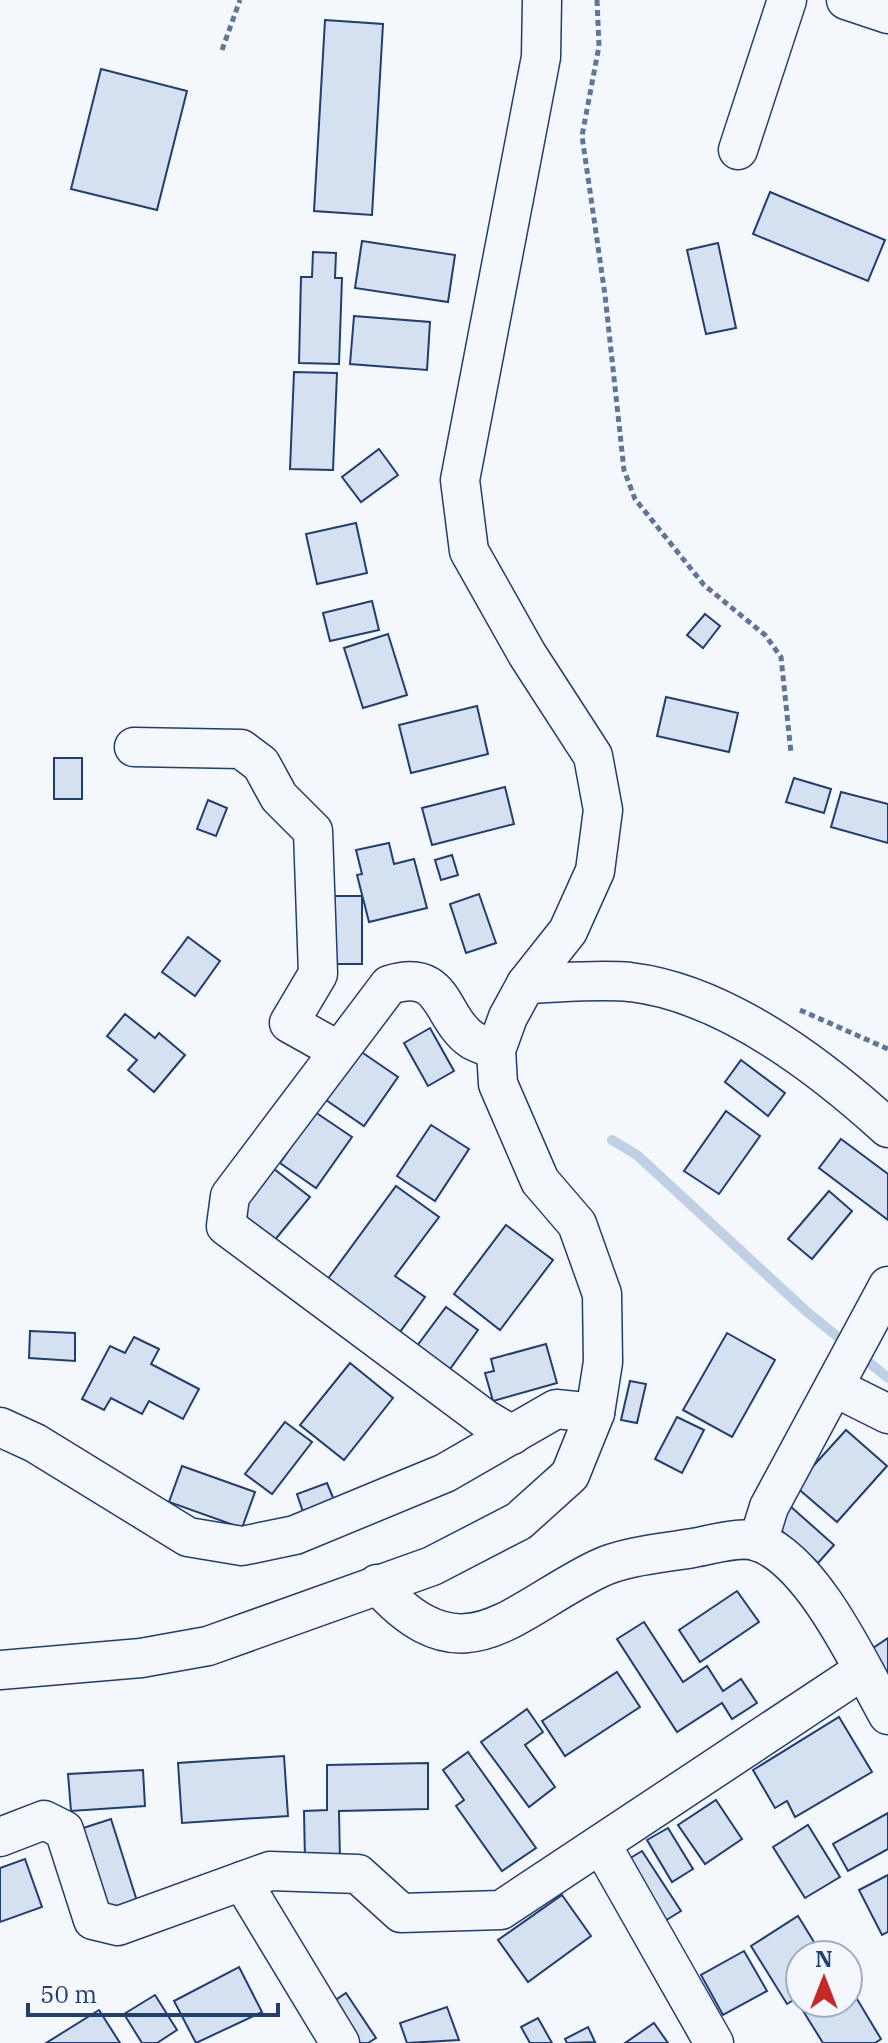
<svg xmlns="http://www.w3.org/2000/svg" width="888" height="2043" viewBox="0 0 888 2043" font-family="'IBM Plex Serif',serif">
<rect width="100%" height="100%" fill="#f4f7fb"/>
<g fill="none" stroke-linecap="round" stroke-linejoin="round">
<polyline stroke="#bed0e5" stroke-width="10" points="612,1140 637,1155 806,1311 888,1378"/>
</g>
<g fill="#d5e0f0" stroke="#1d3f73" stroke-width="2">
<polygon points="325,20 383,24 372,215 314,211"/>
<polygon points="101,69 187,91 157,210 71,189"/>
<polygon points="770,192 885,240 868,281 753,234"/>
<polygon points="362,241 455,255 448,302 355,288"/>
<polygon points="718,243 736,328 706,334 687,250"/>
<polygon points="313,252 336,253 335,278 342,278 339,364 299,363 301,277 312,277"/>
<polygon points="354,316 430,322 427,370 350,364"/>
<polygon points="294,372 337,373 333,470 290,469"/>
<polygon points="379,449 398,475 361,502 342,477"/>
<polygon points="356,523 367,573 317,584 306,534"/>
<polygon points="372,601 379,630 330,641 323,613"/>
<polygon points="705,614 720,626 703,648 687,635"/>
<polygon points="388,634 407,695 363,708 344,648"/>
<polygon points="666,697 738,713 729,752 657,736"/>
<polygon points="477,706 488,754 411,773 399,725"/>
<rect x="54" y="758" width="28" height="41"/>
<polygon points="794,778 831,789 824,813 786,802"/>
<polygon points="505,787 514,824 432,845 422,808"/>
<polygon points="841,792 888,804 888,843 831,827"/>
<polygon points="208,800 227,808 216,836 197,829"/>
<polygon points="389,843 394,864 414,859 427,908 369,922 357,875 362,874 356,850"/>
<polygon points="452,855 458,875 441,880 435,860"/>
<polygon points="479,894 496,943 466,953 450,904"/>
<rect x="332" y="896" width="30" height="68"/>
<polygon points="188,937 220,961 195,996 162,972"/>
<polygon points="125,1014 155,1038 159,1033 185,1055 154,1092 128,1070 137,1060 107,1036"/>
<polygon points="430,1028 454,1071 428,1086 404,1043"/>
<polygon points="360,1051 398,1077 364,1126 326,1100"/>
<polygon points="741,1060 785,1093 768,1116 725,1082"/>
<polygon points="726,1111 760,1136 719,1194 684,1171"/>
<polygon points="315,1112 352,1137 316,1188 280,1163"/>
<polygon points="431,1125 469,1149 435,1201 397,1176"/>
<polygon points="841,1139 888,1174 888,1220 819,1168"/>
<polygon points="274,1169 310,1197 274,1241 239,1214"/>
<polygon points="396,1186 439,1217 395,1276 425,1297 400,1332 327,1280"/>
<polygon points="829,1191 852,1211 812,1259 788,1239"/>
<polygon points="506,1225 553,1260 500,1330 454,1294"/>
<polygon points="446,1307 478,1330 450,1369 417,1346"/>
<polygon points="30,1331 75,1333 75,1361 29,1358"/>
<polygon points="727,1333 775,1360 732,1437 683,1410"/>
<polygon points="134,1337 159,1349 151,1364 199,1389 183,1419 149,1401 142,1414 111,1398 104,1410 82,1399 110,1346 125,1353"/>
<polygon points="546,1344 557,1383 493,1401 485,1373 494,1371 491,1359"/>
<polygon points="350,1363 393,1398 344,1460 300,1425"/>
<polygon points="630,1381 646,1384 637,1423 621,1420"/>
<polygon points="677,1417 704,1430 682,1473 655,1459"/>
<polygon points="285,1422 312,1442 272,1494 245,1474"/>
<polygon points="846,1430 887,1466 837,1522 795,1486"/>
<polygon points="182,1466 255,1492 242,1528 169,1502"/>
<polygon points="327,1483 334,1500 303,1512 297,1494"/>
<polygon points="790,1506 834,1545 818,1563 774,1524"/>
<polygon points="737,1591 759,1622 700,1662 679,1630"/>
<polygon points="644,1622 683,1682 707,1666 723,1691 741,1679 757,1703 732,1719 722,1703 677,1732 617,1639"/>
<polygon points="888,1638 888,1678 870,1650"/>
<polygon points="617,1672 640,1707 565,1756 542,1721"/>
<polygon points="527,1709 543,1732 525,1745 555,1787 529,1807 481,1742"/>
<polygon points="839,1717 872,1772 795,1817 787,1801 775,1808 753,1770"/>
<polygon points="468,1752 536,1848 502,1871 456,1806 464,1800 443,1770"/>
<polygon points="284,1756 288,1816 182,1823 178,1763"/>
<polygon points="428,1763 428,1809 339,1811 340,1861 305,1861 304,1811 327,1810 327,1765"/>
<polygon points="143,1770 145,1806 71,1811 68,1774"/>
<polygon points="716,1800 742,1839 705,1864 678,1825"/>
<polygon points="888,1813 888,1849 848,1871 833,1844"/>
<polygon points="111,1819 137,1901 97,1913 71,1832"/>
<polygon points="808,1825 840,1877 805,1898 773,1847"/>
<polygon points="668,1828 693,1869 672,1882 647,1840"/>
<polygon points="642,1851 681,1911 655,1927 617,1866"/>
<polygon points="25,1859 42,1907 0,1922 0,1868"/>
<polygon points="888,1875 888,1932 882,1935 859,1890"/>
<polygon points="562,1895 591,1936 528,1982 498,1940"/>
<polygon points="798,1916 822,1955 800,1955 800,1996 787,2004 751,1946"/>
<polygon points="744,1951 767,1991 723,2015 701,1975"/>
<polygon points="239,1967 262,2012 196,2043 174,2001"/>
<polygon points="848,1984 881,2039 875,2043 823,2043 800,2006 848,2003"/>
<polygon points="346,1993 376,2038 368,2043 339,2043 318,2012"/>
<polygon points="155,1995 177,2030 157,2043 142,2043 124,2014"/>
<polygon points="447,2007 459,2040 407,2043 400,2023"/>
<polygon points="99,2010 120,2043 46,2043"/>
<polygon points="538,2018 552,2043 530,2043 521,2027"/>
<polygon points="654,2023 668,2043 625,2043"/>
<polygon points="588,2027 595,2042 567,2043 565,2039"/>
</g>
<g fill="none" stroke-linecap="round" stroke-linejoin="round">
<g stroke="#1d3f73" stroke-width="41">
<g id="minor">
<polyline points="846,0 888,14"/>
<polyline points="738,150 787,0"/>
<polyline points="134,747 241,749 261,764 279,797 313,831 318,974 289,1023 339,1051"/>
<path d="M 526,984 C 560,983 597,979 630,982 C 725,993 820,1066 888,1128"/>
<path d="M 496,1050 C 489,1047 479,1044 472,1040 C 439,1017 446,967 389,985 L 230,1196 L 226,1226 L 485,1419 L 512,1435"/>
<polyline points="834,1387 888,1414"/>
<polyline points="0,1427 35,1443 188,1537 242,1546 295,1535 445,1473 556,1409 595,1413"/>
<polyline points="758,1542 769,1507 888,1286"/>
<path d="M 377,1584 C 463,1682 511,1611 598,1569 C 624,1556 664,1553 693,1548 C 712,1545 740,1535 759,1542 C 814,1563 860,1665 888,1715"/>
<polyline points="0,1670 141,1658 208,1646 432,1566 519,1521 570,1475 595,1413 603,1362 602,1294 577,1224 540,1181 498,1084 496,1050 508,1017 526,984 568,931 595,871 603,810 593,756 527,654 469,551 460,480 541,57 542,0"/>
<polyline points="0,1837 44,1820 64,1830 93,1920 118,1926 270,1871 358,1874 401,1913 501,1910 863,1670"/>
<polyline points="601,1844 714,2043"/>
<polyline points="242,1881 340,2043"/>
</g>
</g>
<g stroke="#5e769c" stroke-width="5" stroke-dasharray="6 4" stroke-linecap="butt">
<polyline points="597,0 599,46 582,136 605,295 624,470 635,499 704,585 765,635 781,657 791,753"/>
<polyline points="222,50 240,0"/>
<polyline points="800,1010 888,1049"/>
</g>
<use href="#minor" stroke="#f4f7fb" stroke-width="38"/>
</g>
<g transform="translate(824 1979)"><circle r="38" fill="#f4f7fb" stroke="#9eadc5" stroke-width="2"/>
<path d="M0-6L14 30L0 20L-14 30Z" fill="#c62828"/>
<text y="-12" font-size="22" font-weight="bold" text-anchor="middle" fill="#1d3f73">N</text>
</g>
<path d="M28 2003v12h250v-12" fill="none" stroke="#1d3f73" stroke-width="4"/>
<text x="40" y="2003" font-size="24" fill="#1d3f73" stroke="#f4f7fb" stroke-width="6" paint-order="stroke">50 m</text>
</svg>
